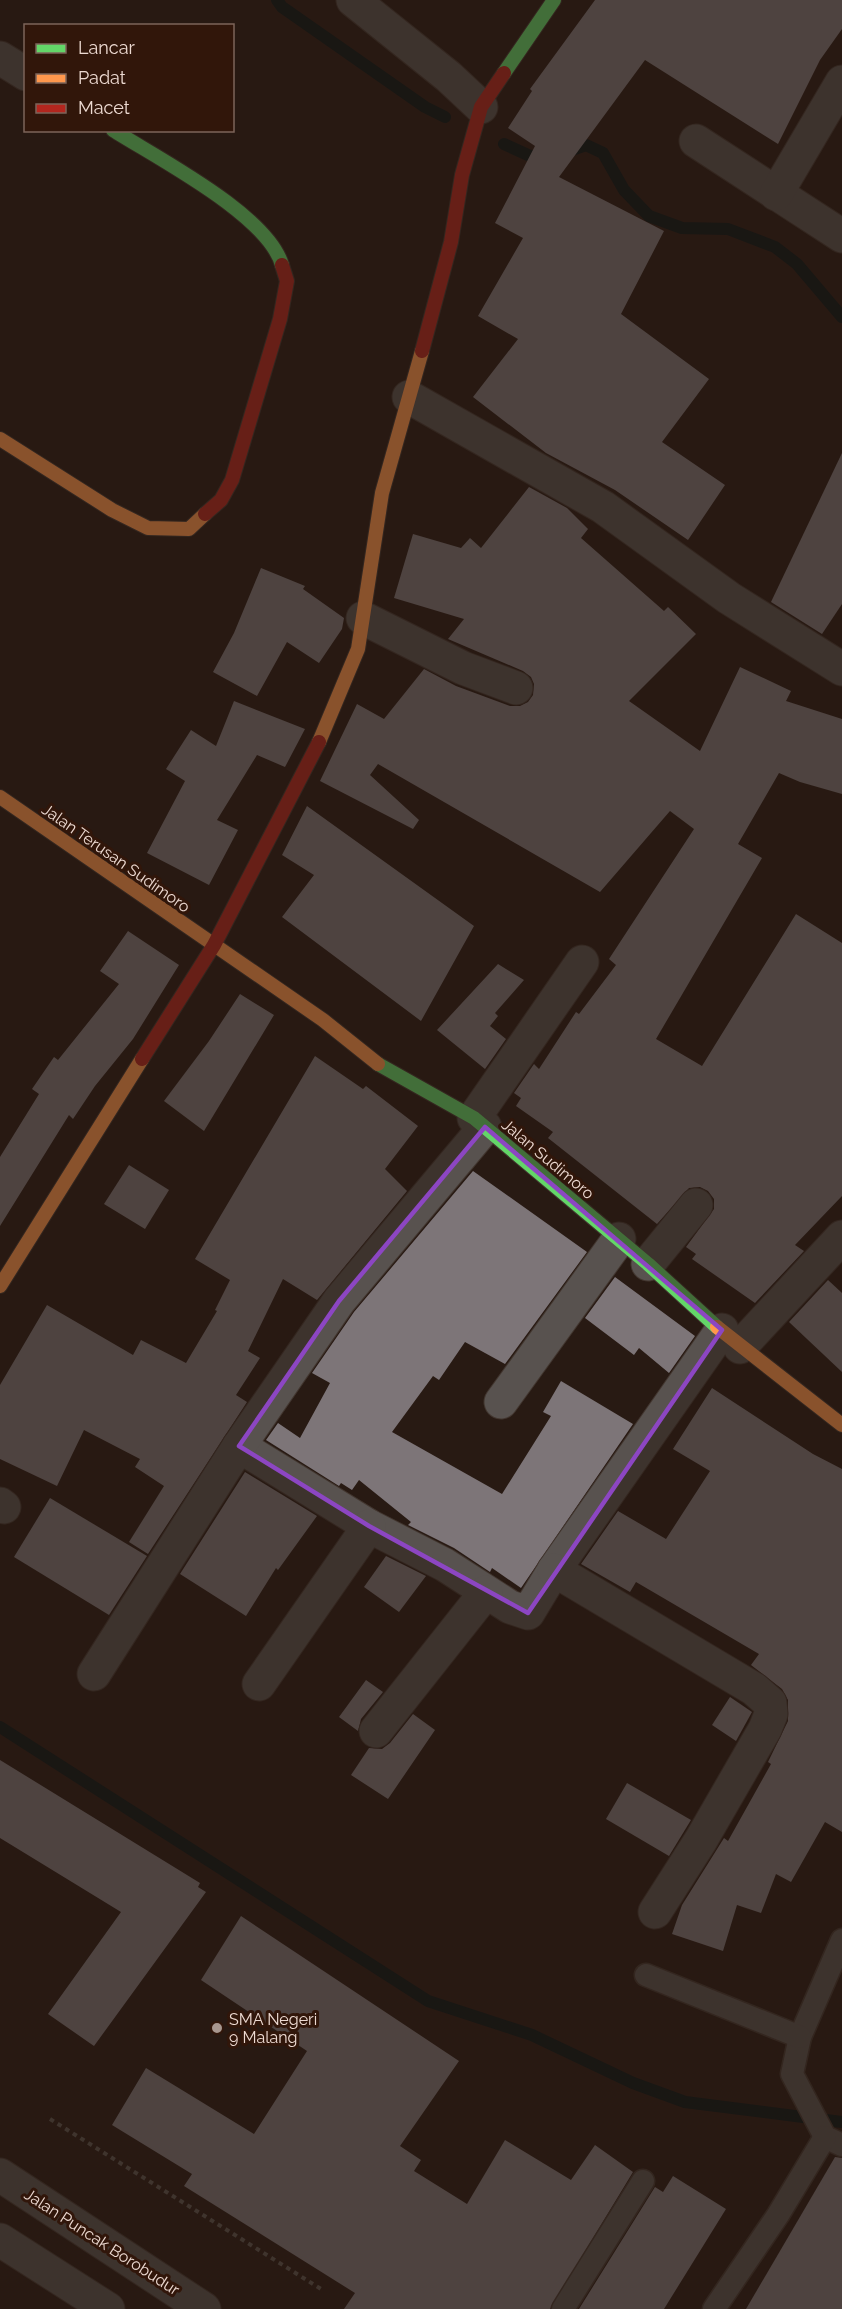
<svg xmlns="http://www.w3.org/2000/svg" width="842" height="2309" viewBox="0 0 842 2309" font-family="Raleway,sans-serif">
<rect width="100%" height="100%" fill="#281a13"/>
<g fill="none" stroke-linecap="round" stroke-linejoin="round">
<g stroke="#071416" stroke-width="12">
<polyline points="277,0 282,7 425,107 445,117"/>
<polyline points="504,144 528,155 547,159"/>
<polyline points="566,152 586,145 603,153 624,190 649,216 682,228 728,229 775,247 797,264 842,317"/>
<polyline points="0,1727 428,2001 532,2035 633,2083 685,2102 842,2122"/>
</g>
</g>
<g fill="#7d7578">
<polygon points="595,0 842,0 842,29 820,60 778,144 645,60 559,177 664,231 621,314 709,379 662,442 725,485 688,540 615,490 546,453 473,397 518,339 478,316 523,238 495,223 535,146 508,128 532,91 530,89"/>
<polygon points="842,453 842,604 822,634 771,602"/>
<polygon points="529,487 567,508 588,529 581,538 664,611 668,607 696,634 629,701 700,751 740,667 791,691 786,701 842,719 842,794 800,782 779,773 738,844 762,858 656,1039 702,1066 796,914 842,943 842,1196 795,1245 804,1251 755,1303 692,1259 696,1254 686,1247 714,1209 714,1199 708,1191 700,1187 689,1188 657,1224 548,1138 553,1132 516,1106 521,1098 514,1093 534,1064 539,1069 576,1012 579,1014 616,965 609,959 694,829 670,811 600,892 378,764 370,775 419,820 413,829 320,781 357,704 384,719 424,669 456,686 510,706 520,706 528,702 533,695 534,684 531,677 523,671 448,639 464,619 394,598 413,534 461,548 470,538 481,548"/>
<polygon points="261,568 305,586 303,589 344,618 342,629 319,663 287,642 257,696 213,672 234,633"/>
<polygon points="234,701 305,729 285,767 257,755 217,820 238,830 209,885 147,853 185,781 166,769 191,730 216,746"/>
<polygon points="307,806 474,926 421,1021 282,917 314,875 282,855"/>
<polygon points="128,931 179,965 133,1039 95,1086 73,1119 69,1115 0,1226 0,1157 39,1094 32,1089 54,1057 58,1060 119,984 100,971"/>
<polygon points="498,964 524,980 495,1013 498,1016 490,1026 506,1039 485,1069 437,1030"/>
<polygon points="240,994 274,1015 204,1131 164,1101 209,1041"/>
<polygon points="315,1056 363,1089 366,1086 418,1126 385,1169 407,1191 317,1300 283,1279 248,1351 260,1358 236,1395 247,1402 148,1554 129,1542 164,1486 135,1467 140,1459 84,1430 57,1486 0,1459 0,1385 47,1305 133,1355 141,1340 186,1363 217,1311 215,1310 230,1280 195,1259"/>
<polygon points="129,1165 169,1190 145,1229 104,1204"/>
<polygon points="473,1171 587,1252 505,1364 465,1342 439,1380 433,1376 392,1432 502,1494 551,1416 543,1412 561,1381 633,1424 521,1588 492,1568 490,1572 454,1548 408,1525 411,1522 359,1480 352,1490 341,1483 339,1486 266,1440 278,1423 300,1438 330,1383 312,1373 354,1312"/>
<polygon points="615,1277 695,1336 669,1373 639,1348 634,1355 585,1318"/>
<polygon points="828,1280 842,1293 842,1372 789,1322"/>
<polygon points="712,1388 813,1454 842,1469 842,1832 825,1822 791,1882 776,1874 761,1913 737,1905 723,1951 672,1934 682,1905 724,1838 728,1841 771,1764 768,1762 788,1721 788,1700 782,1689 751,1665 759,1654 636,1582 630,1592 581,1564 618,1511 666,1539 710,1471 673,1449"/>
<polygon points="245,1472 317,1516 278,1570 276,1568 246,1616 180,1574"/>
<polygon points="50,1498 147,1556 109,1615 14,1557"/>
<polygon points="386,1556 426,1576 399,1612 364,1587"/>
<polygon points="366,1680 383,1692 361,1719 358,1731 339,1717"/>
<polygon points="730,1697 752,1712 736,1741 712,1725"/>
<polygon points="413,1714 435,1730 388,1799 351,1775 369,1748 382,1749 390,1743"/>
<polygon points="0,1760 200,1883 198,1887 206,1892 94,2046 48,2014 121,1912 0,1838"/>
<polygon points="627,1783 691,1820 669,1856 606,1819"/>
<polygon points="241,1916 459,2061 400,2146 421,2160 414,2171 467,2204 505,2140 571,2180 595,2145 633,2172 550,2309 344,2309 355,2293 184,2186 192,2174 112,2125 146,2068 254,2134 307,2051 201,1980"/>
<polygon points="835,2157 842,2158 842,2309 746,2309"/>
<polygon points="673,2176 726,2209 664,2309 579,2309 655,2187 663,2192"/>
</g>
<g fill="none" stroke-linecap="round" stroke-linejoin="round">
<g stroke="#42362f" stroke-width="25">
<g id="lane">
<polyline points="842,1940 800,2037 792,2074 825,2137 842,2145"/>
<polyline points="646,1975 800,2037"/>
<polyline points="563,2309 643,2181"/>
<polyline points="714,2309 778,2215 825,2137"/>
</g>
</g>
<g stroke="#42362f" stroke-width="35">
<g id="street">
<polyline points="353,0 449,77 481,107"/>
<polyline points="0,58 26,74"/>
<polyline points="696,141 842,236"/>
<polyline points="776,194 842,82"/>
<polyline points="409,397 603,507 729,598 842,669"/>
<polyline points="363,618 463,668 516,688"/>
<polyline points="474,1118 582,962"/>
<polyline points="648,1264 696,1205"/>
<polyline points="740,1347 842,1237"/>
<polyline points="501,1402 619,1239"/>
<polyline points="239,1446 369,1526 445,1565 510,1607 528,1613 554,1570 722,1330"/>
<polyline points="0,1504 4,1507"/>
<polyline points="554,1570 754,1689 770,1703 771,1714 765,1729 701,1840 655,1912"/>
<polyline points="94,1674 239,1446 339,1301 485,1127"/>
<polyline points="259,1684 369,1526"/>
<polyline points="376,1731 486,1592"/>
<polyline points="0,2175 204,2309"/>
<polyline points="0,2240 108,2309"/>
</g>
</g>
<g stroke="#42362f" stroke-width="16">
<g id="fast">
<polyline points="504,73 554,0"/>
<path d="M 113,130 C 157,158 268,215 282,265"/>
<polyline points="378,1064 474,1118 648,1264 717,1327"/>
</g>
</g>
<g stroke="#42362f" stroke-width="16">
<g id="slow">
<polyline points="0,439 112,510 148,528 189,529 205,514"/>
<polyline points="319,742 358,649 382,493 422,351"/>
<polyline points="0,797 323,1020 378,1064"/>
<polyline points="0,1286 142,1059"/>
<polyline points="717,1327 842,1425"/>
</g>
</g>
<g stroke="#42362f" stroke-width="16">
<g id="jam">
<polyline points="422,351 451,242 462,175 481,107 504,73"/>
<polyline points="205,514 221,500 232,480 280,319 287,281 282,265"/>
<polyline points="142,1059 214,945 319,742"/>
</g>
</g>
<polyline stroke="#5c544f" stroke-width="4" stroke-dasharray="4.5 4.5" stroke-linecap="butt" points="50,2119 321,2289"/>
<use href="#lane" stroke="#58524f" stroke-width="22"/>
<use href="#street" stroke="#58524f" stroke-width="33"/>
<use href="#fast" stroke="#63d668" stroke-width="14"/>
<use href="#slow" stroke="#ff974d" stroke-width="14"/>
<use href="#jam" stroke="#b3261e" stroke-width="14"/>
</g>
<path d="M0 0H842V2309H0ZM 485,1127 L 722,1330 L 528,1613 L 369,1526 L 239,1446 L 339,1301 Z" fill="#281a13" fill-opacity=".55" fill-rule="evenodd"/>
<path fill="none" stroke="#8c46c2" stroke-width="4.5" stroke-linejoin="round" d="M 485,1127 L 722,1330 L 528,1613 L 369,1526 L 239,1446 L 339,1301 Z"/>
<circle fill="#a8978f" stroke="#31160a" stroke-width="2" cx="217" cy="2028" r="6"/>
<g text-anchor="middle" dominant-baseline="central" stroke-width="6" stroke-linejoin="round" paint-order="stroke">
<g font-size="16" fill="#eddad2" stroke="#31160a">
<text transform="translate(116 858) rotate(35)">Jalan Terusan Sudimoro</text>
<text transform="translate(548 1159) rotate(40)">Jalan Sudimoro</text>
<text transform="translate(102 2242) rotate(33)">Jalan Puncak Borobudur</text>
</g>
<g font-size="16" fill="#eddad2" stroke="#31160a" text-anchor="start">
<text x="229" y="2019">SMA Negeri<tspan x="229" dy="18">9 Malang</tspan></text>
</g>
</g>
<rect x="24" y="24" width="210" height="108" fill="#31160a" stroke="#7c645a" stroke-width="1.5"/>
<rect x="36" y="44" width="30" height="9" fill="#63d668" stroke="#7c645a" stroke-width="1.5"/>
<text x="78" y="54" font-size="18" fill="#eddad2">Lancar</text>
<rect x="36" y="74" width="30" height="9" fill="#ff974d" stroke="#7c645a" stroke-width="1.5"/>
<text x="78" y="84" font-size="18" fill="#eddad2">Padat</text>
<rect x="36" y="104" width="30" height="9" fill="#b3261e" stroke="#7c645a" stroke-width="1.5"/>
<text x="78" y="114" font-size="18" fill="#eddad2">Macet</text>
</svg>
